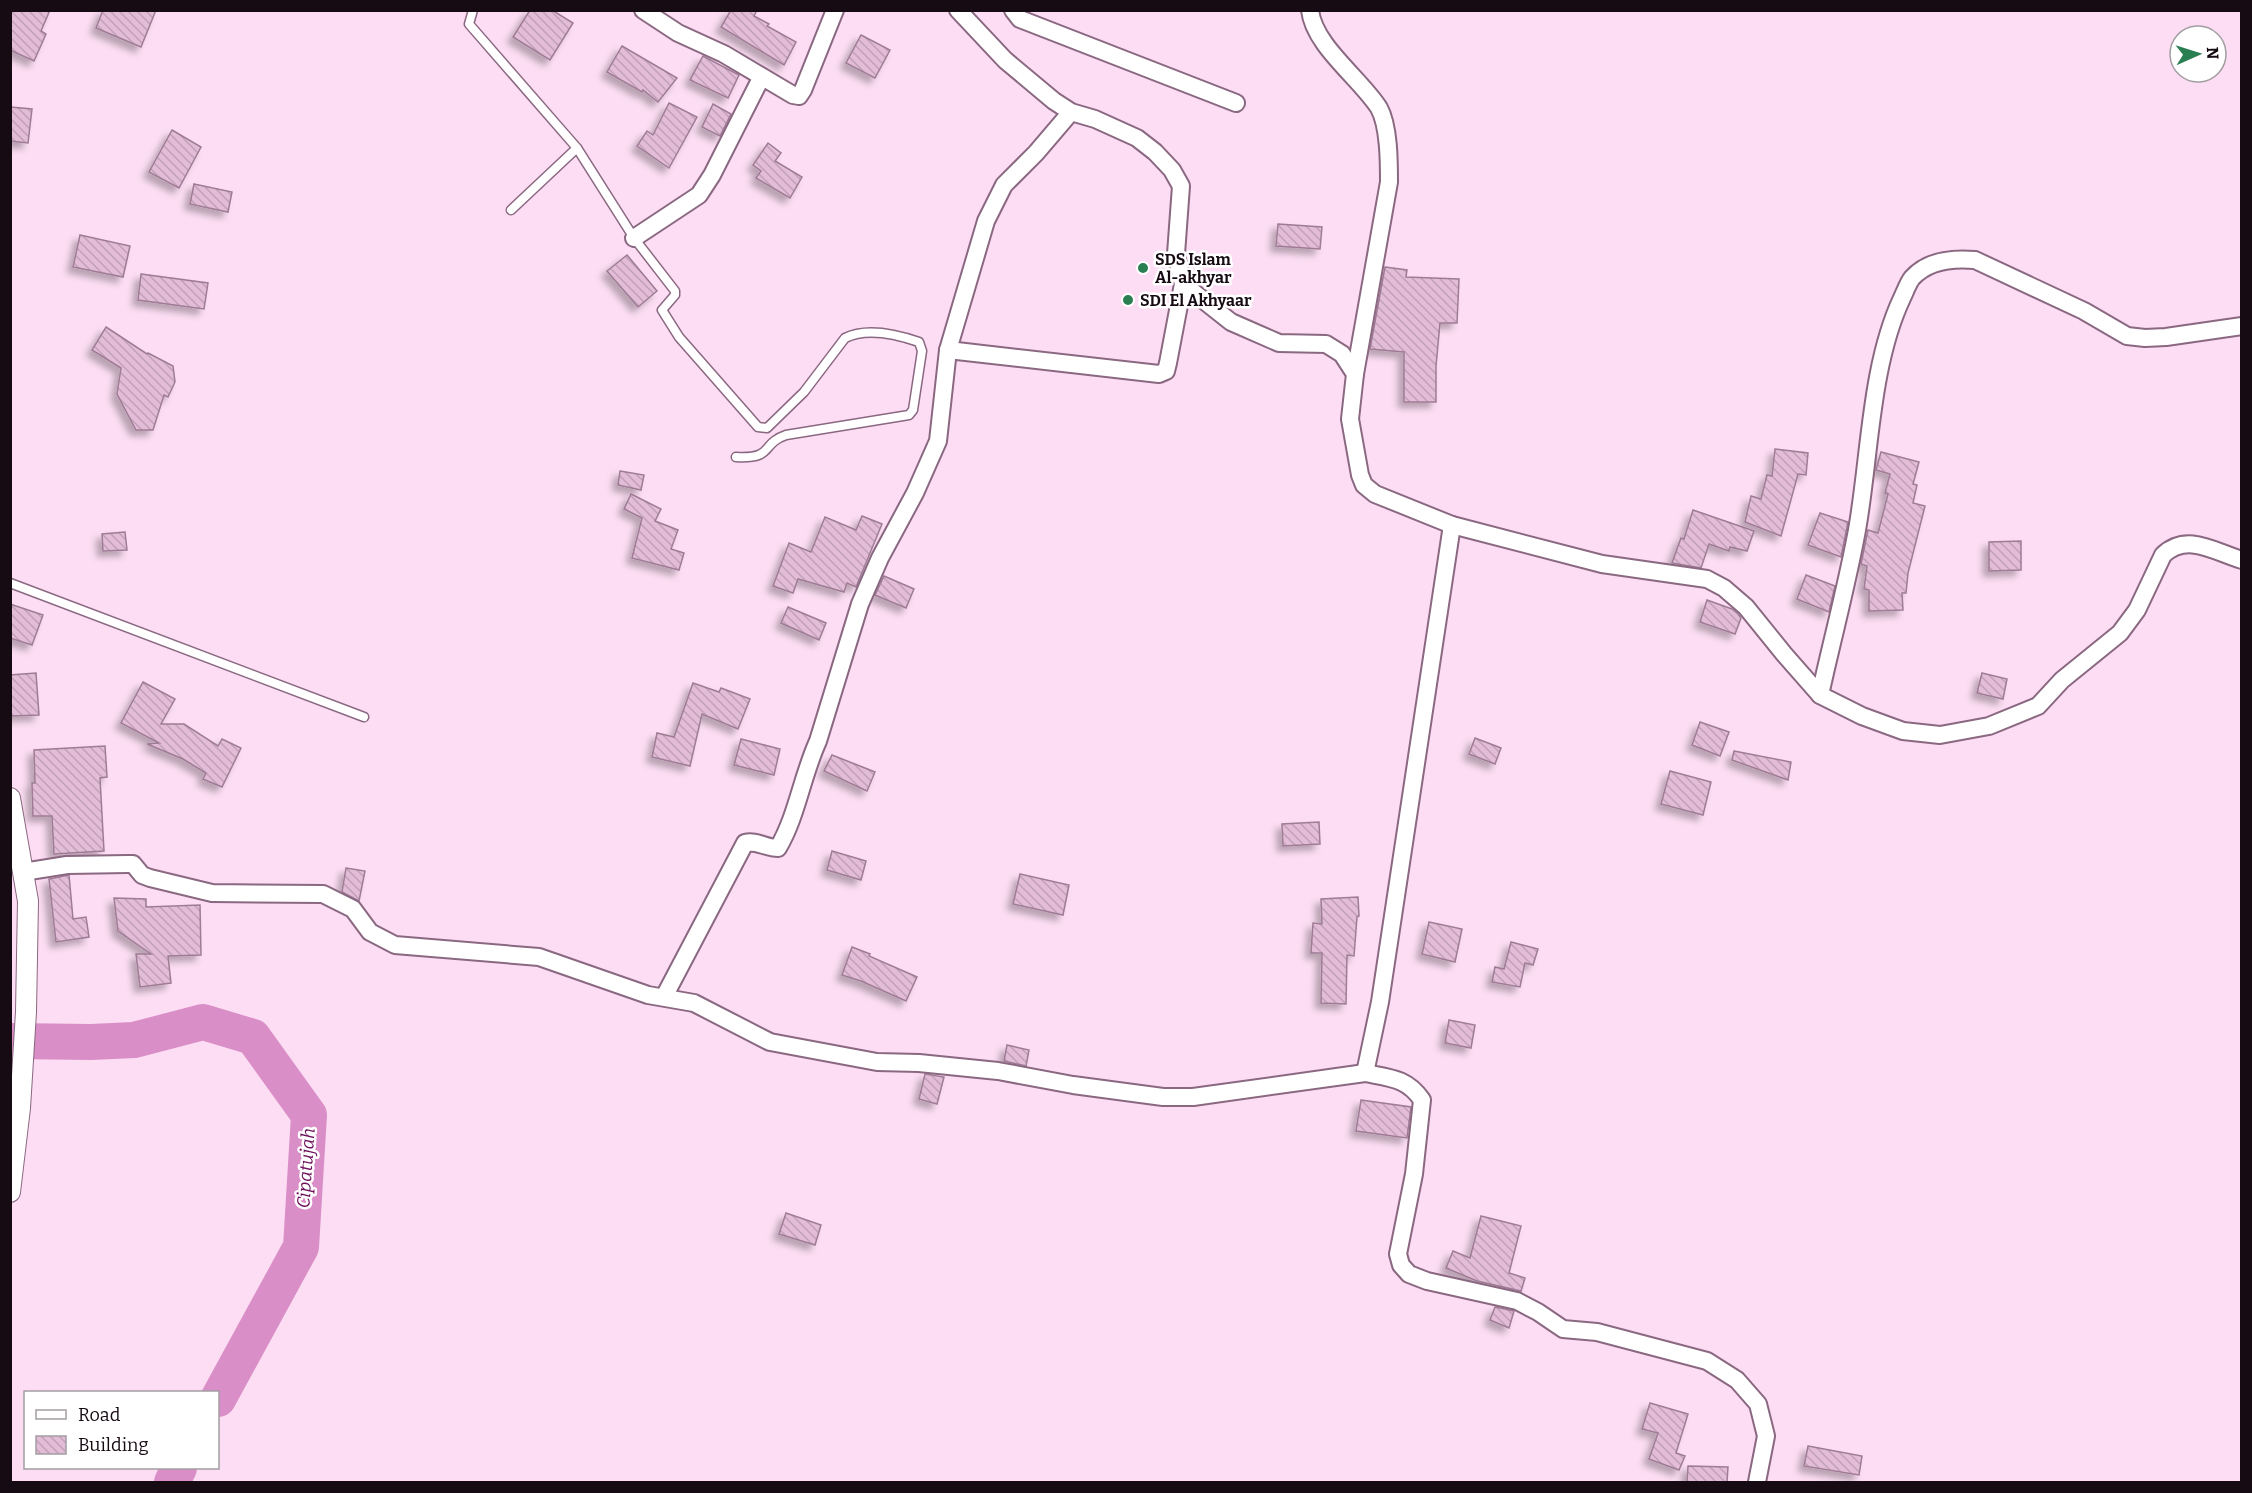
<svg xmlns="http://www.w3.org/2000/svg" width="2252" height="1493" viewBox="0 0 2252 1493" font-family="Bitter,serif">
<defs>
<pattern id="building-back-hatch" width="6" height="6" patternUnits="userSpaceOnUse" patternTransform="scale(1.5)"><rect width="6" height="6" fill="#e3bdd8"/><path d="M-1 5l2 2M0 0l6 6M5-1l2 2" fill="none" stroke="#c2a1b8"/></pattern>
<filter id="shadow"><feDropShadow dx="-5.5" dy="5.5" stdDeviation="3" flood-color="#0004"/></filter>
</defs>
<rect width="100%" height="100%" fill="#fcddf3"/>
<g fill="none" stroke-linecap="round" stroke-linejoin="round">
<g stroke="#da8ec7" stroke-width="36">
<polyline points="10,1041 91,1042 134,1040 203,1022 253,1037 309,1115 301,1247 218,1399"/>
<polyline points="172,1482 179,1468"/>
</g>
</g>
<g fill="url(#building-back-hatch)" stroke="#9f7c95" stroke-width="1.5" filter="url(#shadow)">
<polygon points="10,10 50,10 41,31 46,34 34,61 10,50"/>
<polygon points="103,10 156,10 141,47 96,28"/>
<polygon points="530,10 552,10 573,23 550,60 513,37"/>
<polygon points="731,10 757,10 754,16 769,24 767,26 796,42 784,65 721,27"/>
<polygon points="861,35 890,50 875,78 846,63"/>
<polygon points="622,46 677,78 658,102 643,90 642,92 607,72"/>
<polygon points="703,56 739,75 728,98 690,80"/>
<polygon points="669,103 697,117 669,168 637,146 647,131 653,135"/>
<polygon points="713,104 731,114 720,136 702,127"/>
<polygon points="10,107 32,109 28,143 10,141"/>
<polygon points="172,130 201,147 179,188 149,172"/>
<polygon points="768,143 781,153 775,161 802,177 790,198 756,178 761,171 753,165"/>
<polygon points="194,184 232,192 228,212 190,204"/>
<polygon points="1278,224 1322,227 1320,249 1276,246"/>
<polygon points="80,235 130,246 123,277 73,267"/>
<polygon points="627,255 657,291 638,307 607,271"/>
<polygon points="1385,267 1407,270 1406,277 1459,279 1457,323 1440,323 1436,366 1436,402 1404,402 1404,352 1370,349"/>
<polygon points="141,274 208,283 204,309 138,300"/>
<polygon points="106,327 147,354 148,353 173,366 175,382 168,397 164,395 153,430 136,430 117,394 121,368 92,350"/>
<polygon points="1775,449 1808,453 1806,475 1798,474 1781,536 1745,522 1751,496 1761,499 1767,475 1772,476"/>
<polygon points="1881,452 1919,462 1913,484 1917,485 1913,503 1925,506 1908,573 1906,593 1902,593 1903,610 1869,611 1869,590 1864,589 1867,566 1861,564 1868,530 1878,533 1888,494 1885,493 1890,474 1876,470"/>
<polygon points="620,471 644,475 641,490 618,485"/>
<polygon points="631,494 661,509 655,521 678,530 671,549 684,553 679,570 632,558 642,518 624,509"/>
<polygon points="1693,510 1754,531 1747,551 1730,547 1729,551 1709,544 1701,568 1672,563 1681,538 1684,539"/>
<polygon points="1820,513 1848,522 1841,557 1808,545"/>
<polygon points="862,516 882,524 856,587 847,583 844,592 798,579 793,593 773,586 789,543 811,552 825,517 856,530"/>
<polygon points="125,532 127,550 103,551 102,534"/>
<polygon points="2021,541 2021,570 1989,571 1989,542"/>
<polygon points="1806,575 1835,586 1829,612 1797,599"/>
<polygon points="884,576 914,589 906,608 875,595"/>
<polygon points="1707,600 1732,609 1738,614 1741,618 1735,634 1700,622"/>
<polygon points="10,604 43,615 32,645 10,638"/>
<polygon points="788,607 826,623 819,640 781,623"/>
<polygon points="36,673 39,715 10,716 10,675"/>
<polygon points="1982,673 2007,679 2003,699 1977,693"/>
<polygon points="143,682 175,699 161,724 184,724 218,746 222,739 241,748 222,787 203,779 206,773 183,759 147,744 159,743 121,723"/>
<polygon points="693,683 719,692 721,688 750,699 738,729 702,714 690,766 652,757 657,733 674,737"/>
<polygon points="1700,722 1729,732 1720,756 1692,745"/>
<polygon points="1475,738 1501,748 1495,764 1469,754"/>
<polygon points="741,739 780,749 774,775 734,765"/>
<polygon points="105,746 107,777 100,778 104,851 54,854 52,816 33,816 32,783 35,783 34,750"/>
<polygon points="1734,751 1791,762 1788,780 1732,760"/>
<polygon points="832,755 875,772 867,791 824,771"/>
<polygon points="1670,771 1711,782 1703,815 1661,804"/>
<polygon points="1319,822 1320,844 1283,846 1282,824"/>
<polygon points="832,851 866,861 861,880 827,870"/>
<polygon points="346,868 365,871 359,901 342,892"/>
<polygon points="1020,874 1069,885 1063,915 1013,904"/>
<polygon points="69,875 73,919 86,917 89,937 56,942 49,879"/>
<polygon points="1358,897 1359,916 1357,917 1354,956 1347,955 1346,1004 1321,1003 1322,953 1311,953 1313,923 1322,924 1321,899"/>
<polygon points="114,898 146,899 146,907 200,905 201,955 168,956 171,983 140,987 136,954 151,954 118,931"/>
<polygon points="1429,922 1462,929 1455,962 1422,954"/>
<polygon points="1511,942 1538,949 1533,965 1525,963 1520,987 1492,982 1495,967 1504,969"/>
<polygon points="852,947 870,954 869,956 917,977 906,1001 861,981 842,975"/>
<polygon points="1449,1020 1475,1025 1471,1048 1445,1043"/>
<polygon points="1007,1045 1029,1050 1026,1066 1004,1061"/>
<polygon points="925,1074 944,1077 937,1104 919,1099"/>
<polygon points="1361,1100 1411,1107 1407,1138 1356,1131"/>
<polygon points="786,1213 821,1225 815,1245 779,1234"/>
<polygon points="1481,1216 1521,1226 1509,1273 1525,1278 1521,1291 1477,1281 1446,1268 1453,1251 1470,1258"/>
<polygon points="1495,1307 1514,1311 1509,1328 1490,1320"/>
<polygon points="1650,1403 1688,1414 1676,1453 1685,1456 1679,1470 1649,1459 1658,1433 1642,1429"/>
<polygon points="1808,1446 1862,1456 1859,1475 1804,1466"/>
<polygon points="1688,1466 1728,1467 1727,1482 1687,1482"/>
</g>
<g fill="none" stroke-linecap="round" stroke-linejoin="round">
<g stroke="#8a6881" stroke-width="11">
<g id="service">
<path d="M 473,10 L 469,24 L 577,148 L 634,238 L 675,291 L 675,295 L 662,310 L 679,337 L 758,427 L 767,428 L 804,392 L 845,338 C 867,327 896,334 919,342 L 922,351 L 913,410 L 909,415 L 786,435 C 760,444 775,459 736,457"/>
<polyline points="511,210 577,148"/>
<polyline points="10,583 364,717"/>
</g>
</g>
<g stroke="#8a6881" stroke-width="20">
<g id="minor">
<polyline points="643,10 678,33 724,54 793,95 799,96 803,90 835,10"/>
<path d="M 958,10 L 1005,60 L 1054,101 L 1071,112 L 1095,119 L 1137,138 L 1155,152 L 1172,170 L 1181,186 L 1176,254 L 1183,284 L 1231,322 L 1279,343 L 1326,344 L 1342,354 L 1355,374 L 1350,419 L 1360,475 L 1364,485 L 1375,494 L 1452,525 L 1602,564 L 1707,579 L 1724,588 L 1746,607 L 1784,654 L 1820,695 L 1862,716 L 1903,731 L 1940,735 L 1989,726 L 2038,706 L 2062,680 L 2120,633 L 2137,610 L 2163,555 C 2187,532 2215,552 2242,560"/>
<polyline points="1013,10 1020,19 1236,103"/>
<path d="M 1310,10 C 1314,46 1360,78 1379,108 C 1389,126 1389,162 1389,182 L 1355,374"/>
<polyline points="634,238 699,195 712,175 761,78"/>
<polyline points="948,350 1159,374 1166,371 1168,363 1183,284"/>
<path d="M 1452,525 L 1380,1002 L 1365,1073 C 1390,1078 1407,1078 1422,1100 L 1414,1174 L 1398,1254 L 1401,1265 L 1409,1274 L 1427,1281 L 1517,1301 L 1538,1312 L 1563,1329 L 1597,1332 L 1707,1361 L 1737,1380 L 1758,1404 L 1766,1436 L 1757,1482"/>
<path d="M 1820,695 C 1832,640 1847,585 1857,530 C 1870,457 1870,366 1902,298 C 1905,292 1908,283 1912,278 C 1928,260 1953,258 1975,260 L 2084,311 L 2127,336 L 2145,338 L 2166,337 L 2242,326"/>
<polyline points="23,872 67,865 128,864 133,864 142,875 150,878 212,893 323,894 353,909 370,932 395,945 539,957 648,995 694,1003 770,1042 877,1062 919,1063 998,1071 1073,1085 1163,1097 1193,1097 1365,1073"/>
<path d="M 664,997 L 745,843 C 756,840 766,848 778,848 C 797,816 802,776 818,741 L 860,604 L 880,558 L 915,493 L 938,441 L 948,350 L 986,221 L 1004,185 L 1036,153 L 1071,112"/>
</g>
</g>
<g stroke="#8a6881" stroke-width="22">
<polyline id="tertiary" points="10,798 28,901 26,1012 20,1108 10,1192"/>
</g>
<use href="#service" stroke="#fff" stroke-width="8"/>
<use href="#minor" stroke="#fff" stroke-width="16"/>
<use href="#tertiary" stroke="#fff" stroke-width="20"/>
</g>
<g fill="#2a7f52" stroke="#fff" stroke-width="2">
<circle cx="1143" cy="268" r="6"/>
<circle cx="1128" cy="300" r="6"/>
</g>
<g text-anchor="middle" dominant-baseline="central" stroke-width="5" stroke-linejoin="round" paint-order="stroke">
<g font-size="16" font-weight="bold" fill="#160a13" stroke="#fff" text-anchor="start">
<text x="1155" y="259">SDS Islam<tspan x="1155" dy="18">Al-akhyar</tspan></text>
<text x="1140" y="300">SDI El Akhyaar</text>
</g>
<g font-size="18" font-style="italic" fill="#6b0f5b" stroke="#fff">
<text transform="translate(306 1168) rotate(-86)">Cipatujah</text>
</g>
</g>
<rect width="2252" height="1493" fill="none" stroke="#160a13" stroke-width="24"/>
<rect x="24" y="1391" width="195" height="78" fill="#ffffff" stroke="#a29da1" stroke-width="1.5"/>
<rect x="36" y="1410" width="30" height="9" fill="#ffffff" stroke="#a29da1" stroke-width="1.5"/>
<text x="78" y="1421" font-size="18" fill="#160a13">Road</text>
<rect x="36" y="1436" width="30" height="18" fill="url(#building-back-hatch)" stroke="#a29da1" stroke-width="1.5"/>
<text x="78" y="1451" font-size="18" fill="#160a13">Building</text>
<g transform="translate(2198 54) rotate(87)"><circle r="28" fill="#ffffff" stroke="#a29da1" stroke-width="1.5"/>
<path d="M0-4.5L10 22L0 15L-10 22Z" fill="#2a7f52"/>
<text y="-9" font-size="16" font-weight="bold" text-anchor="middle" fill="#160a13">N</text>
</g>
</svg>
